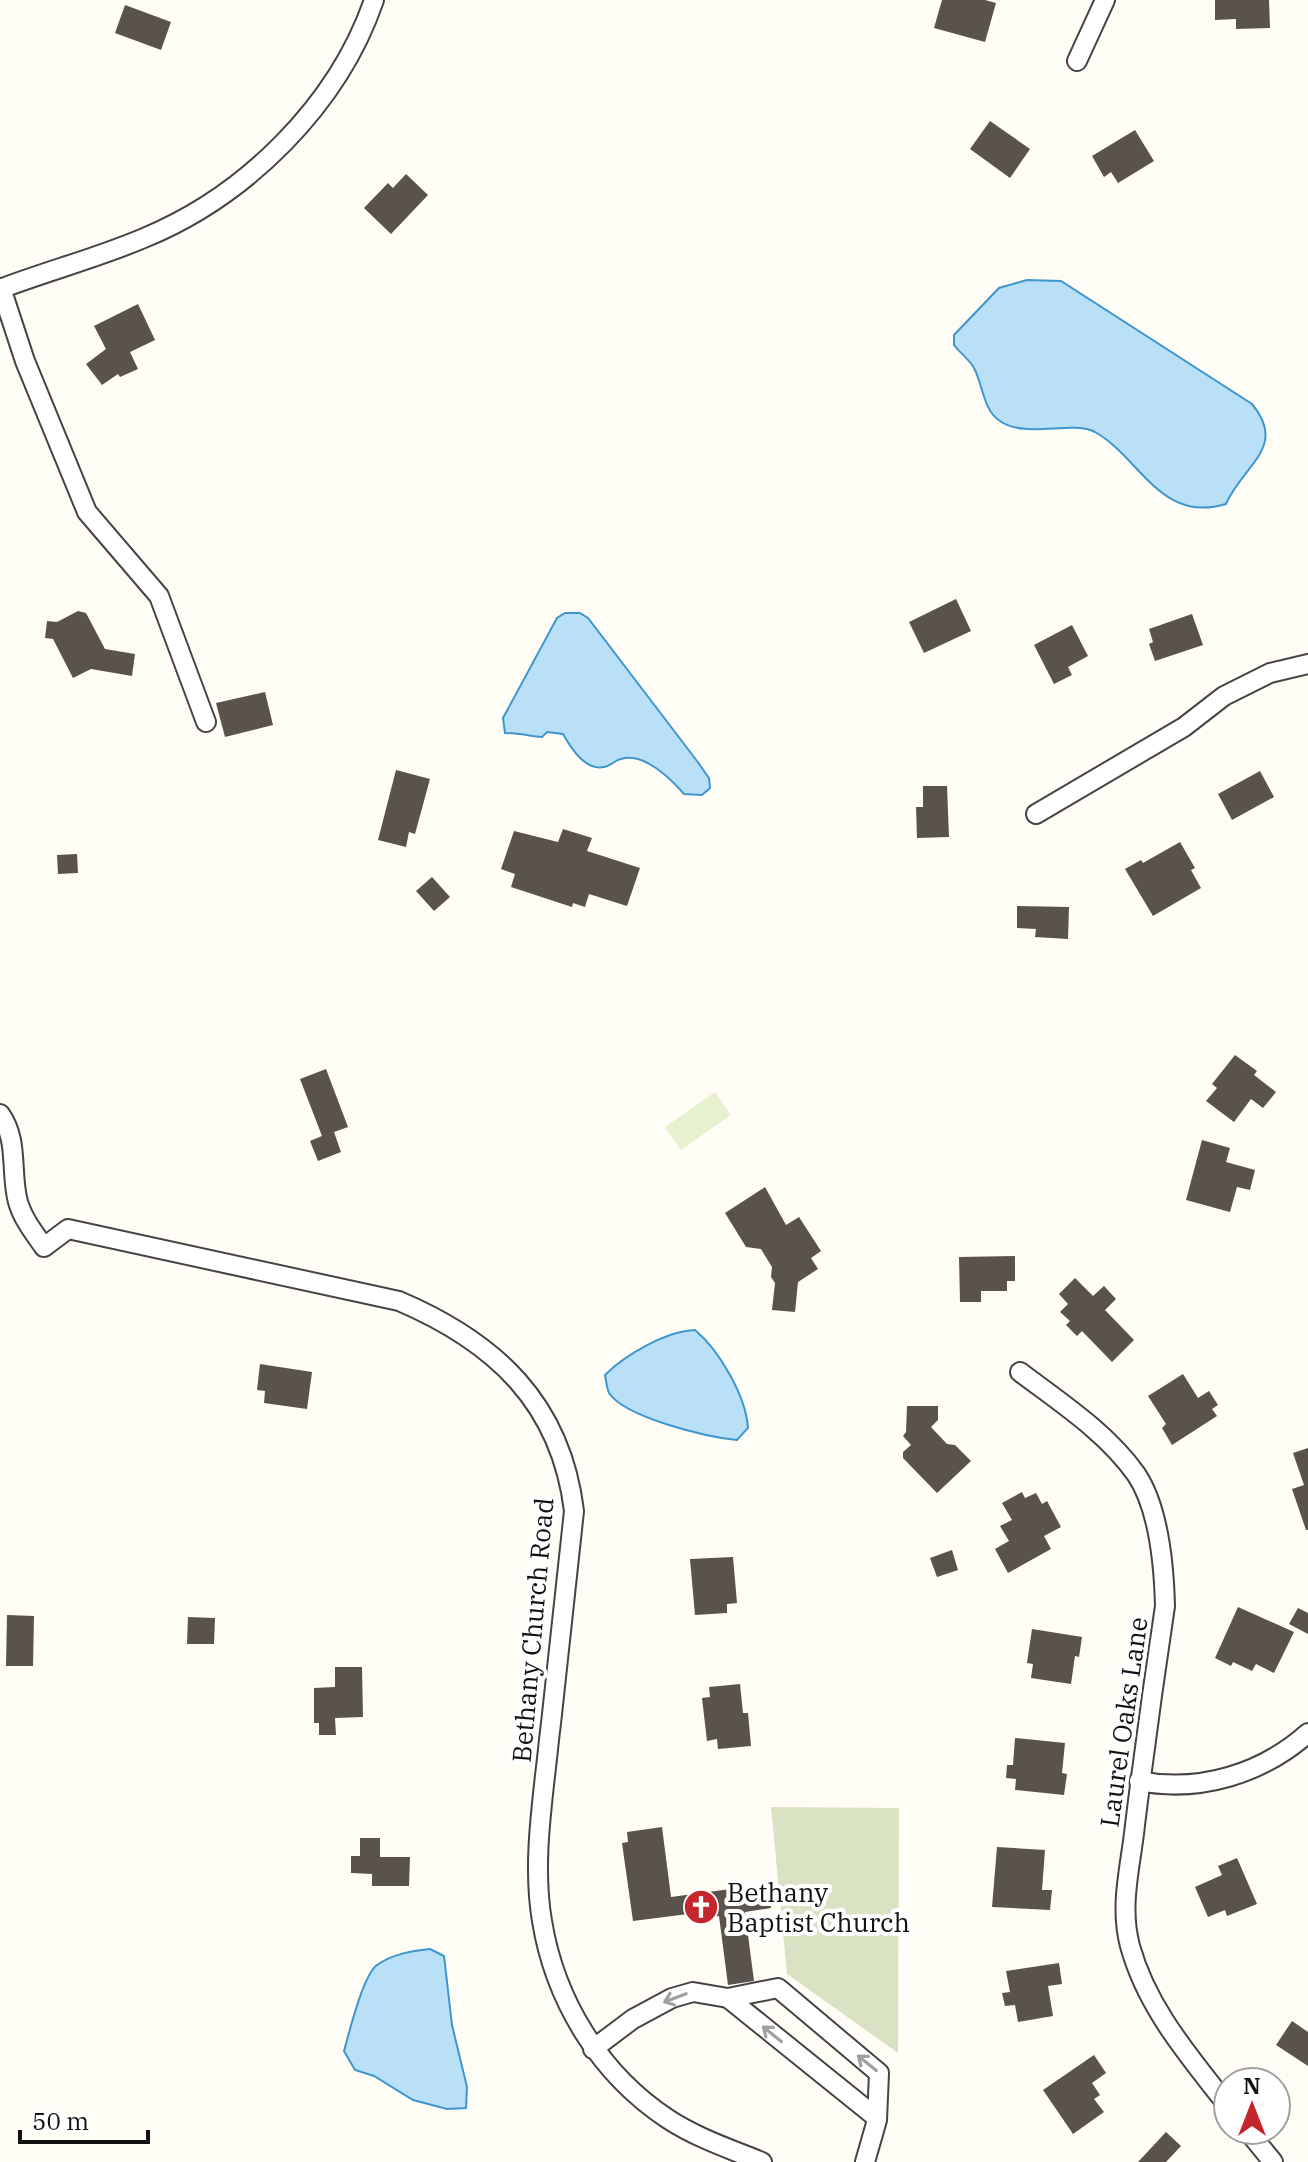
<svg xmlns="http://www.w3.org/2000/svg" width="1308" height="2162" viewBox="0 0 1308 2162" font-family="'IBM Plex Serif',serif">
<rect width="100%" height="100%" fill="#fffdf5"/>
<polygon fill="#d9e3c4" points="771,1807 899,1808 898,2053 787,1974"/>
<polygon fill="#e6f2cf" points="715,1092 731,1115 681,1150 665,1127"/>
<g fill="#b9e0f7" stroke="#3f96cf" stroke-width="2">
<path d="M 1027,280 L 1061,281 L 1252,404 C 1288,447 1243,465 1226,504 C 1160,524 1140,457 1095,432 C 1072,420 1025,439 1000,421 C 983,410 983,385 974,368 C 970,360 960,353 954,345 L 954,335 L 999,288 Z"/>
<path d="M 565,613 L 580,613 L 588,618 L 697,761 L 709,778 L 710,788 L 702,795 L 684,794 C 671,779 644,752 621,759 C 615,760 611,766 604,767 C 585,771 571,748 563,734 L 547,732 L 542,737 C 530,736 518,733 505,733 L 503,718 L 557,618 Z"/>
<path d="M 695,1330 C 719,1350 746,1396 748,1428 L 737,1440 C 707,1437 626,1418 609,1393 C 607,1389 606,1380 605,1375 C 625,1355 666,1331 695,1330 Z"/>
<path d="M 430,1949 L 444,1956 L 452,2025 L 467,2087 L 466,2108 L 447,2109 L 413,2100 L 374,2076 L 355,2070 L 344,2051 C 349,2033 363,1975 377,1965 C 393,1954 411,1951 430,1949 Z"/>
</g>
<g fill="#5a524d">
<polygon points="942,0 985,0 996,3 985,42 934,28"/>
<polygon points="1215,0 1269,0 1270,28 1236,29 1236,19 1215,20"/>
<polygon points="125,5 171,22 161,50 115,33"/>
<polygon points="990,121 1030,149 1010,178 970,149"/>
<polygon points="1135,130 1154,161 1118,183 1111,172 1104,177 1092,156"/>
<polygon points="406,174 428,195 391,234 364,208 388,183 393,188"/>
<polygon points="138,304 155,340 130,352 138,369 120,377 118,374 102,385 86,364 106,349 94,326"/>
<polygon points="956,599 971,631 924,653 909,622"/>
<polygon points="78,611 86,613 105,649 135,654 132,676 91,669 73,678 53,639 45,638 47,621 57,622"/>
<polygon points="1192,614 1203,645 1155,661 1149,644 1153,642 1149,629"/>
<polygon points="1072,625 1088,656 1068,667 1072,675 1054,684 1034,645"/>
<polygon points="265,692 273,725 225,737 216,703"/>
<polygon points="396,770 430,779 415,834 409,832 406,847 378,840"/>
<polygon points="1260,771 1274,797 1232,820 1218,794"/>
<polygon points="923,786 947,786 949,837 917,838 916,807 923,807"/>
<polygon points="563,829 592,838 587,851 640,868 627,906 589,894 585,907 573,903 572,907 511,887 515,874 501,869 514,831 558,842"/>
<polygon points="1180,842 1195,868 1191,870 1201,888 1153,916 1125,869 1141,860 1143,863"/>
<polygon points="77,854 78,873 58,874 57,855"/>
<polygon points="432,877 450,897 434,911 416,891"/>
<polygon points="1017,906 1069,907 1068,939 1035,937 1036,929 1017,928"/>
<polygon points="1235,1055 1257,1071 1254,1075 1276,1092 1263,1108 1251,1099 1234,1122 1206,1101 1217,1088 1212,1084"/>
<polygon points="326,1069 348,1127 334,1132 341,1152 318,1161 310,1141 322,1136 300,1079"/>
<polygon points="1202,1140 1230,1148 1226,1162 1255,1170 1250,1190 1237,1187 1230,1212 1186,1200"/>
<polygon points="765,1187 786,1225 799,1217 821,1251 811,1258 818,1269 798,1282 795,1312 772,1310 775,1283 771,1277 772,1267 761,1249 746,1247 725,1213"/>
<polygon points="1015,1256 1015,1281 1007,1281 1007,1291 981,1291 981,1302 960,1302 959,1257"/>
<polygon points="1075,1278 1093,1296 1104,1286 1116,1299 1105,1310 1134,1340 1112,1362 1082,1331 1077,1336 1066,1325 1070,1321 1060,1312 1068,1304 1059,1294"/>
<polygon points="260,1364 312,1372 307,1409 264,1403 265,1391 257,1390"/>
<polygon points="1183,1374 1198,1398 1209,1391 1218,1405 1212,1409 1217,1416 1172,1445 1162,1428 1166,1424 1148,1396"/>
<polygon points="907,1406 938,1406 938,1420 931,1427 947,1444 955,1445 971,1461 937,1493 903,1458 903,1452 911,1445 903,1436 906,1432"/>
<polygon points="1308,1448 1308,1530 1306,1530 1292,1489 1304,1485 1293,1453"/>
<polygon points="1022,1492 1025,1498 1036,1493 1042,1504 1047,1501 1061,1527 1044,1536 1051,1549 1008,1573 995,1549 1009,1541 1000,1526 1012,1520 1002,1503"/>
<polygon points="952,1550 958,1570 937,1577 930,1558"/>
<polygon points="733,1557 737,1603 727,1604 727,1613 695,1615 690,1559"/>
<polygon points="1238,1607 1294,1632 1274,1673 1256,1664 1252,1671 1233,1662 1231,1666 1215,1658"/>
<polygon points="1298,1608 1308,1613 1308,1634 1289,1624"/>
<polygon points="7,1615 34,1616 33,1666 6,1666"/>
<polygon points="188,1617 215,1618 214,1644 187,1644"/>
<polygon points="1032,1629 1082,1637 1079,1657 1075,1656 1071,1684 1031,1678 1033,1664 1027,1663"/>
<polygon points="335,1667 362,1667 363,1717 335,1718 336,1735 319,1735 319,1723 314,1723 314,1688 335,1687"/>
<polygon points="740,1684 743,1713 748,1713 751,1746 718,1749 717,1739 707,1741 702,1698 710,1697 709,1687"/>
<polygon points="1015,1738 1065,1743 1062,1773 1067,1774 1064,1795 1015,1790 1016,1779 1006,1778 1007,1765 1013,1765"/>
<polygon points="662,1827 671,1897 768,1884 771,1908 745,1912 754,1981 728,1985 719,1916 689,1920 688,1914 633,1921 622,1843 628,1842 627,1832"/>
<polygon points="360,1838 380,1838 380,1857 410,1857 409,1886 372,1886 372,1874 351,1873 351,1856 360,1856"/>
<polygon points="997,1847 1045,1850 1042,1890 1052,1890 1050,1910 992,1907"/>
<polygon points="1237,1858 1257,1904 1227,1916 1225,1910 1208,1917 1195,1887 1222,1875 1218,1866"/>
<polygon points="1059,1963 1062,1984 1048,1986 1053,2016 1018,2022 1015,2005 1005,2006 1002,1993 1010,1992 1006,1971"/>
<polygon points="1292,2021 1308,2032 1308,2066 1276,2045"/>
<polygon points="1094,2055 1106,2073 1092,2083 1100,2095 1094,2099 1104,2112 1073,2134 1043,2090"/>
<polygon points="1166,2132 1181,2146 1166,2162 1138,2162"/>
</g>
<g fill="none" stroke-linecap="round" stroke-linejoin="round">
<g stroke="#444" stroke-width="22">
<g id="minor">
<polyline points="1077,61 1105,0"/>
<polyline points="1,288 25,361 87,512 159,596 206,722"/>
<path d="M 0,289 C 47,271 97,258 144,238 C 246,196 338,105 374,0"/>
<polyline points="1036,814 1184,727 1224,696 1270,673 1308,664"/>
<path d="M 0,1114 C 19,1140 10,1173 18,1202 C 23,1219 34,1233 44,1247 L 68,1229 L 399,1301 C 495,1342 561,1403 574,1511 C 566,1588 558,1664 549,1740 C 543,1799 532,1862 542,1921 C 555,2001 600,2074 668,2119 C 697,2138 730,2149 762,2162"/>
<path d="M 1020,1372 C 1061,1403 1106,1432 1136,1474 C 1159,1508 1164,1567 1165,1606 C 1154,1679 1144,1752 1135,1825 C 1131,1865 1119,1905 1130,1946 C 1147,2008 1189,2056 1228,2106"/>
<path d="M 1139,1781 C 1199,1793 1262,1774 1308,1733"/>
<polyline points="728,1998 877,2118"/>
<polyline points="593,2049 633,2019 672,1998 693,1992 728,1998 778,1988 879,2073 877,2120 865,2162"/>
<polyline points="1247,2130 1273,2162"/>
</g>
</g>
<use href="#minor" stroke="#fff" stroke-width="18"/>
</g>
<defs><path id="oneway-shaft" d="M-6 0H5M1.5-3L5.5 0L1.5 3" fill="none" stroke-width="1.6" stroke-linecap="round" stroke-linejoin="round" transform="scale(2)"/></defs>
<g stroke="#a0a0a0">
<use href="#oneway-shaft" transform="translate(675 1998) rotate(159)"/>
<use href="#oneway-shaft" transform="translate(772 2034) rotate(-141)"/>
<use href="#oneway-shaft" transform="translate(867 2063) rotate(-141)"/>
</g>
<defs>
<g id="church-disc" transform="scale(1.8)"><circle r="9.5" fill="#c4262e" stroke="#fff"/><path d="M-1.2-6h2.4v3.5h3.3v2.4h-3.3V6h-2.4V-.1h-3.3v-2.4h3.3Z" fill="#fff"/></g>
</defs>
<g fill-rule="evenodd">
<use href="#church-disc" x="701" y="1907"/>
</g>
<g text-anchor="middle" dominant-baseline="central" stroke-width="8" stroke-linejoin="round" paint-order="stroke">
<g font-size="26" fill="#111" stroke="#fff">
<text transform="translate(532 1630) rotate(-85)">Bethany Church Road</text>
<text transform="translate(1123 1722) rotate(-82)">Laurel Oaks Lane</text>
</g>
<g font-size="26" fill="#111" stroke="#fff" text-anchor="start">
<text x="727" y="1892">Bethany<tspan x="727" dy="30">Baptist Church</tspan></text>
</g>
</g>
<g transform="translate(1252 2106)"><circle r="38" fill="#ffffff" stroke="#a0a0a0" stroke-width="2"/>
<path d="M0-6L14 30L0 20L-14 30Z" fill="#c4262e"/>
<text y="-12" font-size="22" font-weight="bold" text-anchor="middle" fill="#111111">N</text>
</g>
<path d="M20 2130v12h128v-12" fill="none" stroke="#111111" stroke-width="4"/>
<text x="32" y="2130" font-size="24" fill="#111111" stroke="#ffffff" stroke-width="6" paint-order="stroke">50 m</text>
</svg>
